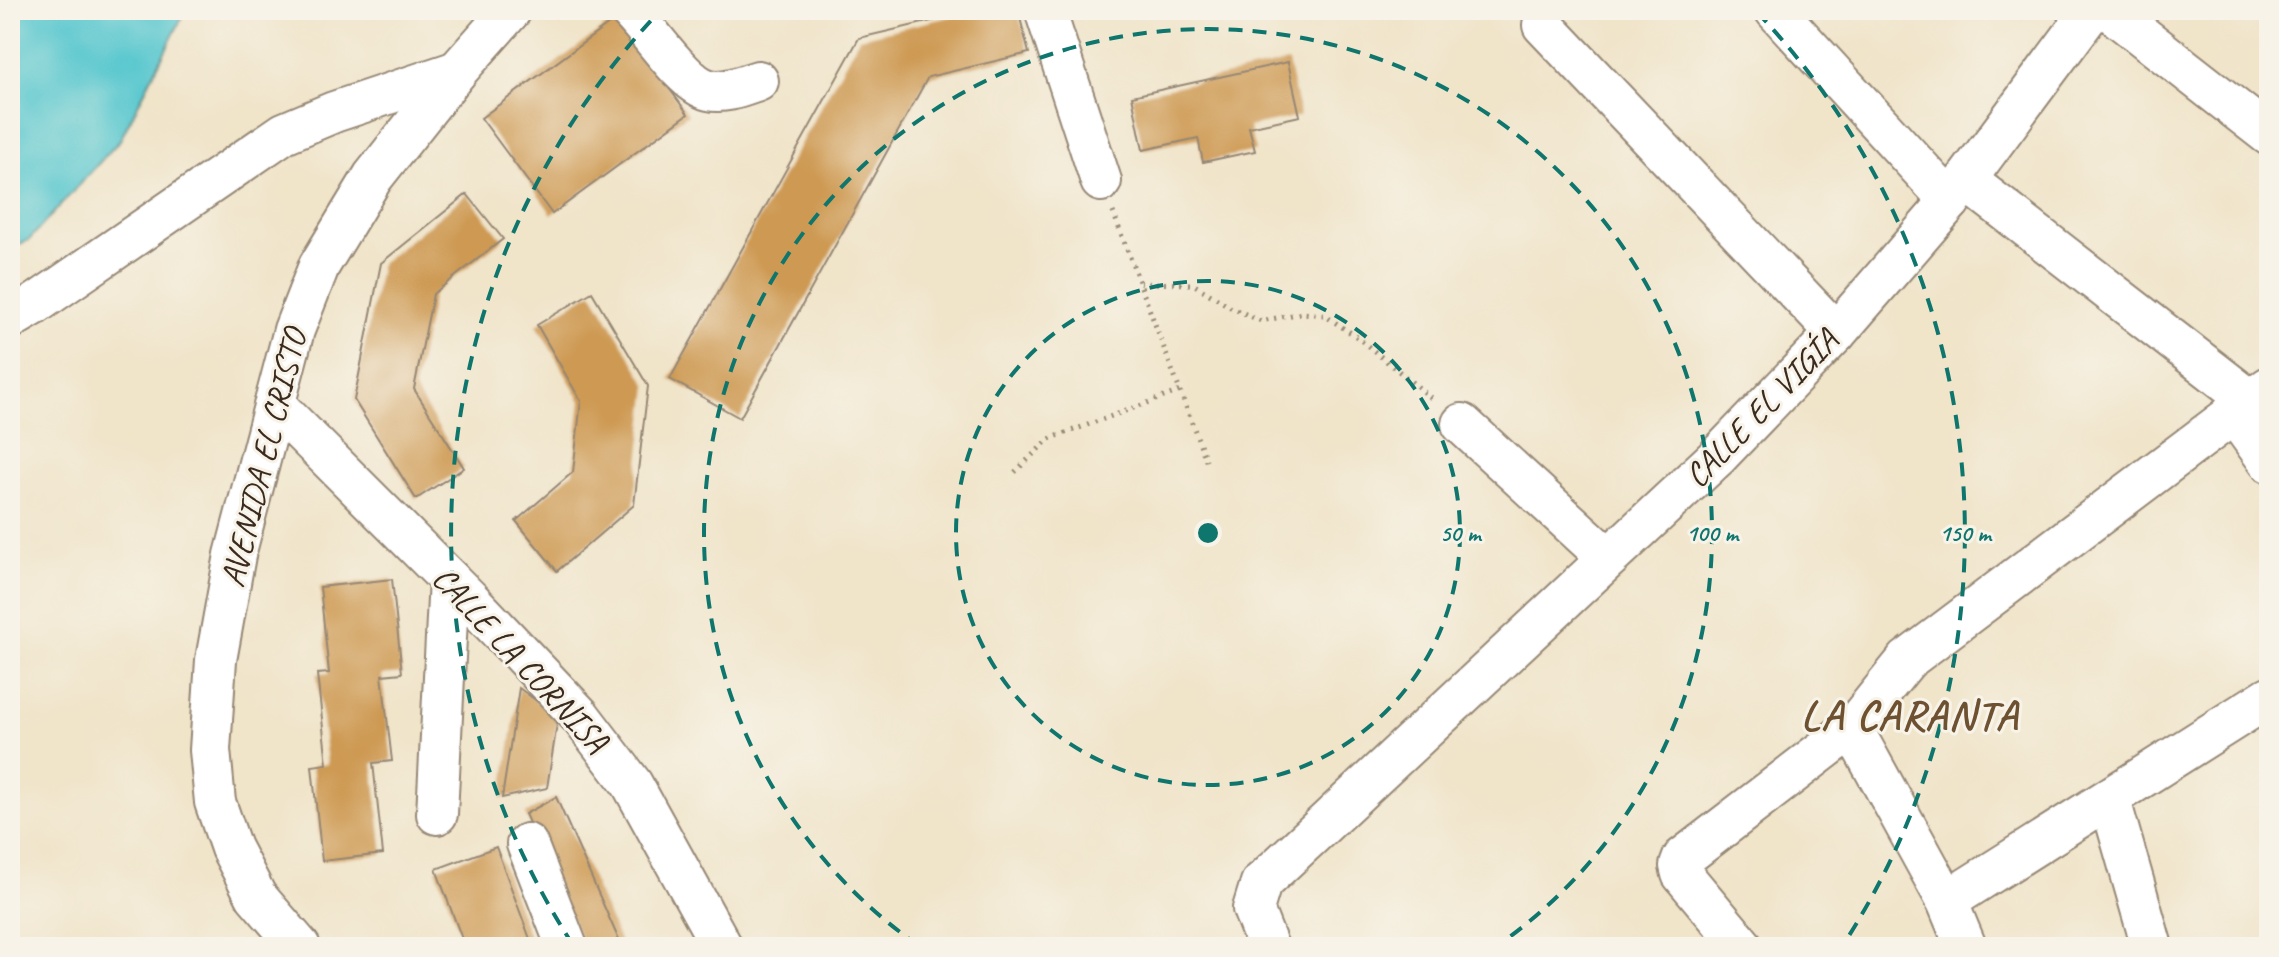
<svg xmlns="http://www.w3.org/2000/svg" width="2279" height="957" viewBox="0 0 2279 957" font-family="Caveat,sans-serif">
<rect width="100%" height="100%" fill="#f7f3e8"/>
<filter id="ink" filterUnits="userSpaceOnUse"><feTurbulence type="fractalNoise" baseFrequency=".0125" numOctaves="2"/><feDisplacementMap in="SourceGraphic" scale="16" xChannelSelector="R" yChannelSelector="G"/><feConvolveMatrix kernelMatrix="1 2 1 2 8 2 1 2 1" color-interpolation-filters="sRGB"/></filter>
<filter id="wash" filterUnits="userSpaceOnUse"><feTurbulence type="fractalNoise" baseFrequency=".006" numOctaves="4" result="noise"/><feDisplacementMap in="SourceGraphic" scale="32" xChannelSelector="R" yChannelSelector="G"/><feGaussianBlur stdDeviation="1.8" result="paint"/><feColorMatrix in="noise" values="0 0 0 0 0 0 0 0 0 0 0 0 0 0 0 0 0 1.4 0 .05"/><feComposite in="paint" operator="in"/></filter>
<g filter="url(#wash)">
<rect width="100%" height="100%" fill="#f0e4c9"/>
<polygon fill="#5ac8cf" stroke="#4a7976" stroke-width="2" points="10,10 186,10 120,140 29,240 10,248"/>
<g id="blocks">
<g fill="#ce9a53">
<polygon points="978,10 1018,10 1029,53 928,77 740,418 670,379 859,38"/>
<polygon points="617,18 688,114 552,214 481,118"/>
<polygon points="1288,62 1300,116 1249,127 1255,151 1203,162 1198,138 1143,150 1132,96"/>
<polygon points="467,194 503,239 433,294 414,389 464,468 416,499 354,400 381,263"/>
<polygon points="592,292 648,386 634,505 557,571 516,521 573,472 581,401 537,325"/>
<polygon points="392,579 402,673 382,675 392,761 373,763 383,854 322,861 312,766 327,764 317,674 329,673 320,587"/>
<polygon points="519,688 558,717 547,788 502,798"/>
<polygon points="556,797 622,947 584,947 525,814"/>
<polygon points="496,847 533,947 465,947 436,869"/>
</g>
</g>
</g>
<g filter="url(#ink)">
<use href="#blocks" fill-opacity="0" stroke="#968774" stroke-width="2"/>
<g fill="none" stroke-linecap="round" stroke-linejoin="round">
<g stroke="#968774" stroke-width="44">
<g id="minor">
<path d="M 629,10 C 649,29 683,84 709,90 C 725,94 743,86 758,81"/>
<polyline points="1045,10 1101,181"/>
<polyline points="1775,10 1950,201"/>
<polyline points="2109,10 2269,135"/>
<polyline points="1543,25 1836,333"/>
<polyline points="1966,180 2250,400"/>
<polyline points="10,319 34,305 284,133 334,112 457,71"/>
<polyline points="275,405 471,601 580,716 632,784 722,947"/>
<polyline points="2233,412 2269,462"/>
<polyline points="1462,424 1608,558"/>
<polyline points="1852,728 1947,901 1966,947"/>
<polyline points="2110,800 2152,947"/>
<polyline points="437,814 449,579"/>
<polyline points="527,844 567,947"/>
<polyline points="1947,901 2269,697"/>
<polyline points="300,947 256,896 231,848 215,802 210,750 216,660 235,555 294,330 319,266 373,177 457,71 511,10"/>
<polyline points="1268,947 1253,909 1261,883 1717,457 1836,333 1950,201 2092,10"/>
<polyline points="1743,947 1682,874 1680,866 1683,858 1852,728 1907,660 2269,387"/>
</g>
</g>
<g stroke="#968774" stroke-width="5" stroke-dasharray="2 6" stroke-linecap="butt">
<polyline points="1113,212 1207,463"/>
<polyline points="1140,283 1193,284 1232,308 1261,321 1302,313 1324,315 1357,337 1435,401"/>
<polyline points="1015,472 1049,439 1180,391"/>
</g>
<use href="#minor" stroke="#fff" stroke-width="40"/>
</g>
</g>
<g fill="none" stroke="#0f766e" stroke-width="4" stroke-dasharray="14 10">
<circle cx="1208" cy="533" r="252"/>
<path d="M919 946A504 504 0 1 1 1497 946"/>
<path d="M573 945A757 757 0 0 1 659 12M1757 12A757 757 0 0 1 1843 945"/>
</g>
<g text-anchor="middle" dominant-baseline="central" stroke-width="6" stroke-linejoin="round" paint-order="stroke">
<g font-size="34" fill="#3b2a1e" stroke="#f7f3e8">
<text transform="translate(1761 408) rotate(-46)">CALLE EL VIGÍA</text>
<text transform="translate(263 458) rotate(-76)">AVENIDA EL CRISTO</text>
<text transform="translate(521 659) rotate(47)">CALLE LA CORNISA</text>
</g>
<g font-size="42" font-weight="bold" letter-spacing="2" fill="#6e5131" stroke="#f7f3e8">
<text x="1910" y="715">LA CARANTA</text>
</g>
</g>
<circle cx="1208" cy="533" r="12" fill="#0f766e" stroke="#f7f3e8" stroke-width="4"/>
<g font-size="24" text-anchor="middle" font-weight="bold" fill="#0f766e" stroke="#f7f3e8" stroke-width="6" stroke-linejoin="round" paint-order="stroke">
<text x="1460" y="541">50 m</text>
<text x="1712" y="541">100 m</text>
<text x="1965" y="541">150 m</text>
</g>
<rect width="2279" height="957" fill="none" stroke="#f7f3e8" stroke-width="40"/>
</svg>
